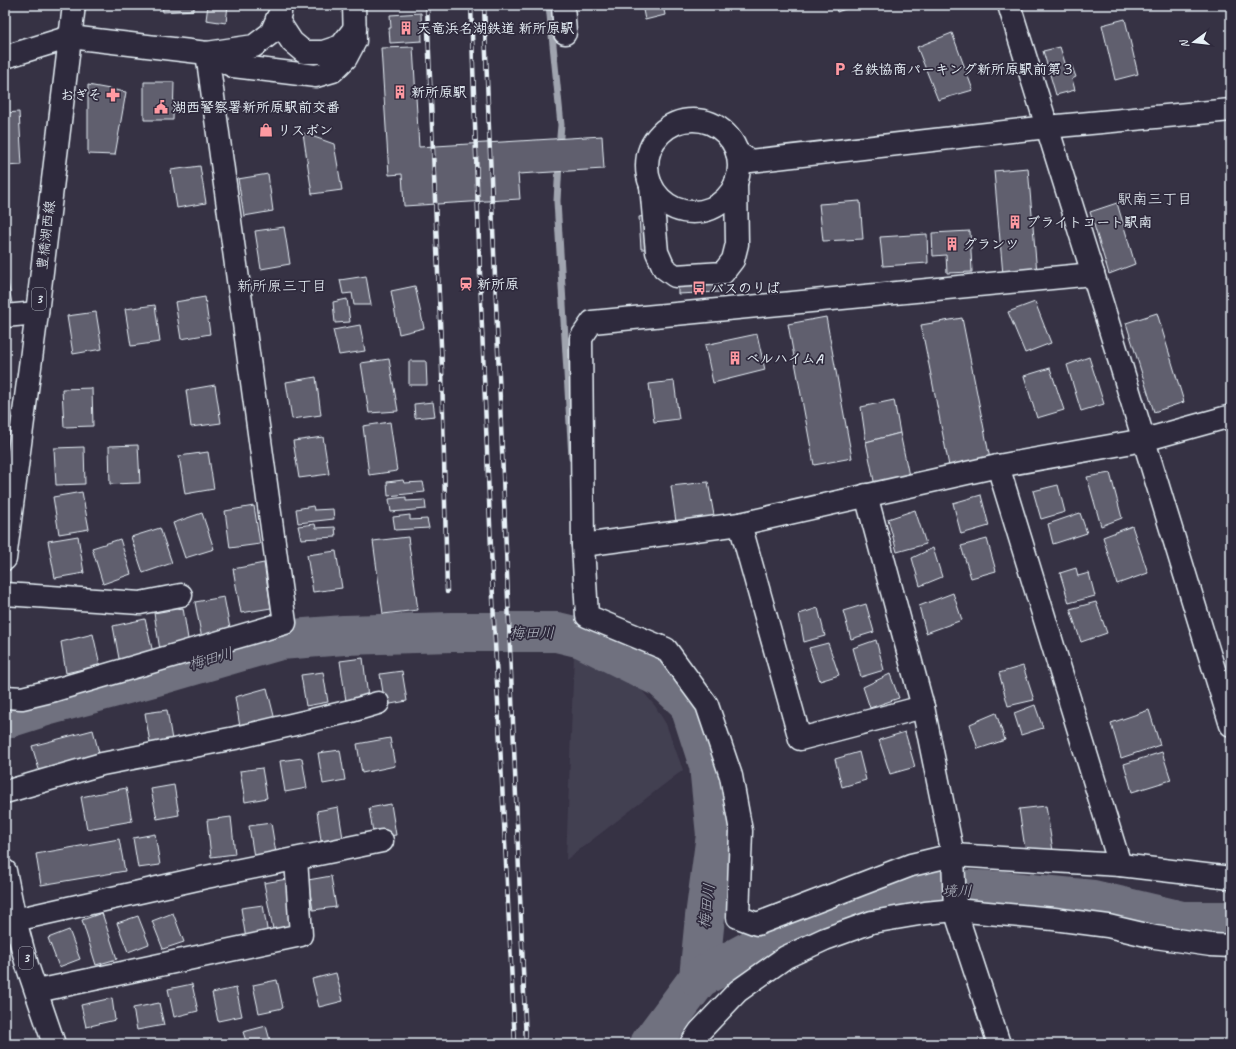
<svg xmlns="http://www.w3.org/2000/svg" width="1236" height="1049" viewBox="0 0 1236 1049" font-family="Caveat,'Klee One',sans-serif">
<rect width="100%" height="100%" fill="#363244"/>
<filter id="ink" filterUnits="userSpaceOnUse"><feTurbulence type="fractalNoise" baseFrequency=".025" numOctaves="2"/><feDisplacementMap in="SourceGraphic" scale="8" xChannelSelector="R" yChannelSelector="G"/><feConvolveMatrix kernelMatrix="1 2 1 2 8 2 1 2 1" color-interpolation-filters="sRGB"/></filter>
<g filter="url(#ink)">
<polygon fill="#433f51" points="574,655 596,662 629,677 639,687 655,706 666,724 683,770 566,860"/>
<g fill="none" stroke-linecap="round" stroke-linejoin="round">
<g stroke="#a0a4af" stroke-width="7">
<polyline points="549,5 561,125 559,148"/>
<polyline points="559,163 557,201 572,458"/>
<polyline points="581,616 582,638"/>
</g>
<g stroke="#70717f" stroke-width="40">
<polyline points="5,719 46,706 153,677 280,640 344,635 452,632 557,632 582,638 662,678 689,703 709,765 716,835 705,917 699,978 650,1044"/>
<polyline points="699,978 796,926 833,911 888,896 942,889 1003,891 1093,900 1182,921 1231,921"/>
</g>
</g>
<g fill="#605e6e" stroke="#e8f1f8">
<polygon points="162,5 194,5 194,10 163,12"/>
<polygon points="208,5 228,5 226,23 206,20"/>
<polygon points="642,5 663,5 665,15 645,20"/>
<polygon points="835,5 856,5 837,12"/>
<polygon points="421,13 422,41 390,43 389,28 391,28 390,15"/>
<polygon points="1125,19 1138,74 1115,80 1102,25"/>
<polygon points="952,33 973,90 938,100 917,47"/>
<polygon points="413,47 419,147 602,136 604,169 518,174 520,199 404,206 402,174 389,175 381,48"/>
<polygon points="1060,47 1066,66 1071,64 1076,77 1072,79 1075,90 1056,95 1043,51"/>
<polygon points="144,82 174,82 173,120 144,120"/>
<polygon points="88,85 126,92 115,155 88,154"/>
<polygon points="19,112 22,165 5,166 5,113"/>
<polygon points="303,133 334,144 342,190 312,194"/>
<polygon points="200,166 206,203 177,208 171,170"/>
<polygon points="1028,168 1037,273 1003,275 994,171"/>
<polygon points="268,174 273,211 244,216 238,179"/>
<polygon points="5,201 10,239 5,240"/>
<polygon points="860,201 863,239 823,241 819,204"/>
<polygon points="1117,203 1135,264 1109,274 1090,212"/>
<polygon points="645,216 648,249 641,249 639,217"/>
<polygon points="284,227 290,264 261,269 255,231"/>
<polygon points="970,231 972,272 947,273 946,255 933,256 932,233"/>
<polygon points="927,234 928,263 883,266 880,237"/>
<polygon points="5,271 6,271 13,309 5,310"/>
<polygon points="366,276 371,305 354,305 352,293 343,294 340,280"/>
<polygon points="719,282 720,292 678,294 678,284"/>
<polygon points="415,286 424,328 399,334 391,291"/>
<polygon points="205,297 210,334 181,339 175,302"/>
<polygon points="347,299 350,322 335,323 333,302"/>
<polygon points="1035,302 1051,343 1025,353 1008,312"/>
<polygon points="155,305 160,342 131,346 125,309"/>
<polygon points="96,312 102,349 73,354 67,316"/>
<polygon points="1157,313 1184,402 1154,412 1126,323"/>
<polygon points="826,317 852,458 814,465 788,324"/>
<polygon points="962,318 991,464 950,471 921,325"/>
<polygon points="360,325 365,351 339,355 333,330"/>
<polygon points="757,334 765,370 713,383 705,345"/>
<polygon points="1089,357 1104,404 1081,411 1067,365"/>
<polygon points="389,359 398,411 369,413 361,363"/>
<polygon points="409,361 426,361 427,385 409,385"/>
<polygon points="1050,368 1064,410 1037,418 1024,376"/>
<polygon points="316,377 321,415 292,419 286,382"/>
<polygon points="674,381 679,419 654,422 649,384"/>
<polygon points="215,385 221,423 191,427 186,390"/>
<polygon points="92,388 93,426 64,427 62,389"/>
<polygon points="894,400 900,433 866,442 861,407"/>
<polygon points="433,402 435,416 415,418 414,404"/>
<polygon points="390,422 397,471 369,475 363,426"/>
<polygon points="900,433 909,476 875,486 866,442"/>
<polygon points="323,437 329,474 299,478 293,441"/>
<polygon points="138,445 140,483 110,484 109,446"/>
<polygon points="84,447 85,484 56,485 54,448"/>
<polygon points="208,452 214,489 185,494 179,456"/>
<polygon points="1110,473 1122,518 1101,526 1087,477"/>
<polygon points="403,480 404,483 423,482 425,492 388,496 387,482"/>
<polygon points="708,482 715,521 677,529 671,486"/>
<polygon points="1058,485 1065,512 1041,519 1033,491"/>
<polygon points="82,492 89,529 59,534 53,497"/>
<polygon points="981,495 989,526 961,534 953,503"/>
<polygon points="406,497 406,501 425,500 426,509 391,512 389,499"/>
<polygon points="254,506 260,544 230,548 225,511"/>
<polygon points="313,506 314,510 333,509 334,519 298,523 296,509"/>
<polygon points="915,510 926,544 897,552 888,519"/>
<polygon points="202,513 214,549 185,558 173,523"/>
<polygon points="1080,513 1087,533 1053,544 1048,524"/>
<polygon points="410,515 410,520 427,519 429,528 395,530 393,517"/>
<polygon points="315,524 316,528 335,527 336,537 301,539 298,526"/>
<polygon points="1132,526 1148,573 1117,584 1103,537"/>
<polygon points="160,528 172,563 143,573 131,537"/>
<polygon points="78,536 84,573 55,578 48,541"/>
<polygon points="408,537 418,610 383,614 373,541"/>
<polygon points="120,539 131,574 103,584 92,548"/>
<polygon points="987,539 996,571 971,578 961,546"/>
<polygon points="933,548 942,577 920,586 912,558"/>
<polygon points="336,551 342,588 313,592 307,555"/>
<polygon points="264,563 271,608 241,613 233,569"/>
<polygon points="1076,568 1078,576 1089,573 1095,596 1069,603 1060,573"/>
<polygon points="953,593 962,620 926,633 919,606"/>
<polygon points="224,597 231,634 202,639 195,602"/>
<polygon points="1096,602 1107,633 1081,642 1070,609"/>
<polygon points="866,604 874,632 851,639 843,611"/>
<polygon points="183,608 189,645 160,650 154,613"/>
<polygon points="818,608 825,636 804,642 799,614"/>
<polygon points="145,619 154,657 120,664 113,626"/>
<polygon points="93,634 100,665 66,673 61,642"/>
<polygon points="876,640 884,670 861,677 853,648"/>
<polygon points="828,643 839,675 820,681 809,648"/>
<polygon points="363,658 368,697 346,701 340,661"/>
<polygon points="1023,666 1034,700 1008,706 999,673"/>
<polygon points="402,671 407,701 385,705 380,674"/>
<polygon points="323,672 328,702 306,706 301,675"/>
<polygon points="890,674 899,698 870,708 863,687"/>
<polygon points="267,688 275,720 240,727 235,697"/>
<polygon points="1035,705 1043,728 1021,735 1014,713"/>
<polygon points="167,710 172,740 150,743 145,713"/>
<polygon points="1149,710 1160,745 1121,758 1111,723"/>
<polygon points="996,713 1005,740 978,749 970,724"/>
<polygon points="93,730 100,757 40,773 32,746"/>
<polygon points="905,732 915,767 890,774 879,740"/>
<polygon points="390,738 395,766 362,773 357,744"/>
<polygon points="340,750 345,780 323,784 318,753"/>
<polygon points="859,752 866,780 842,787 835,759"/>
<polygon points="1162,752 1171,780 1132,792 1124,764"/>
<polygon points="302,758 307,788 285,792 280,761"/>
<polygon points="262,768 267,798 245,802 240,771"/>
<polygon points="174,785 179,815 157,819 151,789"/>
<polygon points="126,788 132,821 87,829 81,797"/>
<polygon points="391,804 396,835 374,838 369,808"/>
<polygon points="1046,806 1053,851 1026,855 1019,809"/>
<polygon points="338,807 343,838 321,841 317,811"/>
<polygon points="231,817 235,854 211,857 207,820"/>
<polygon points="271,823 276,853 254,857 249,826"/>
<polygon points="155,834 160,865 138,868 133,838"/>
<polygon points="119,839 125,871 41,885 36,854"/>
<polygon points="331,876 336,907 313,910 308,880"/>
<polygon points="287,879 295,925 273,929 264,883"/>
<polygon points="263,905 268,935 246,939 241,908"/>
<polygon points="102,913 117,959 96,965 82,920"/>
<polygon points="173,913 184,942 163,949 152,921"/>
<polygon points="138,916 149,944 128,952 117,923"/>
<polygon points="69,930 80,959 59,967 48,938"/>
<polygon points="336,973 343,1001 319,1007 312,979"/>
<polygon points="277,980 283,1008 259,1013 253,985"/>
<polygon points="192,984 198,1011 174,1017 168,989"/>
<polygon points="236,988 242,1016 218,1021 212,993"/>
<polygon points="112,998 115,1020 86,1027 81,1005"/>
<polygon points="159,1003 164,1025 137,1030 133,1008"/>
<polygon points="266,1026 271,1044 247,1044 243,1032"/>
<polygon points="9,1034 10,1044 5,1044 5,1035"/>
</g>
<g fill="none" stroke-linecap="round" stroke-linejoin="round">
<g stroke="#e8f1f8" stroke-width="25">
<g id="minor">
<polyline points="563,5 565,33"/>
<polyline points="1009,5 1093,274 1231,725"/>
<polyline points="277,19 292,42 304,52 323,52 341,46 355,28"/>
<polyline points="207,53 233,66 316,76 333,71 346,58 355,41 354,5"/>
<polyline points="5,57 70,37 207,53 254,46 271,33 280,13 280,5"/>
<circle cx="693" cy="166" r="46"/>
<polyline points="737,152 750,161 1047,127 1231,110"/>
<polyline points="651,185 657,252 664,268 675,276 723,273 733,260 737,244 736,182"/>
<polyline points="1093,274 592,322 581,338 583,545 587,616 666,649 707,705 731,776 741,831 738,917 757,924 911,865 953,855 1120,865 1231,878"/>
<polyline points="5,316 37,313"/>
<polyline points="998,466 1120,865"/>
<polyline points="866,495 923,707 953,855 955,910 999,1044"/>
<polyline points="740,524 800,739 923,707"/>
<polyline points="583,545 740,524 998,466 1144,440 1231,416"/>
<polyline points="5,594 140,603 181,595"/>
<polyline points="5,697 22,698 55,690 285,623 207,53"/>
<polyline points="5,792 102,764 235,738 351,711 378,703"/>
<polyline points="15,920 206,877 382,841"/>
<polyline points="37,991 301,935 296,859"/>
<polyline points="691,1044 700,1031 738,991 786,957 825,939 872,922 925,913 955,910 1054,919 1108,926 1155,937 1211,945 1231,946"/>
</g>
</g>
<g stroke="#e8f1f8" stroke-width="25">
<g id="major">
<polyline points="5,559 37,313 74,5"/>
<polyline points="5,871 15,920 27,965 54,1044"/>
</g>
</g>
<use href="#minor" stroke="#2f2a3d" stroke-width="22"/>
<use href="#major" stroke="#2f2a3d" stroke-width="22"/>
<g stroke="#e8f1f8" stroke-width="4.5">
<g id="rail">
<polyline points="427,5 442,369 447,592"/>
<polyline points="471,5 481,303 494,622 515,1044"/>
<polyline points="484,5 526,1044"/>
</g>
</g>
<use href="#rail" stroke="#2f2a3d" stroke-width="3" stroke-dasharray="9" stroke-linecap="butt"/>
</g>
</g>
<defs>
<g id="building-bare" transform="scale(1.08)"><path d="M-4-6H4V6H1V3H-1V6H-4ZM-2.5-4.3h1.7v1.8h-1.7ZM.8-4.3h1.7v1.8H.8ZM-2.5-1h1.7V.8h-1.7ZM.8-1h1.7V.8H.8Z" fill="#ff9aa2" stroke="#2f2a3d" stroke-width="2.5" paint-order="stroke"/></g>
<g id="parking-bare" transform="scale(1.08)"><path d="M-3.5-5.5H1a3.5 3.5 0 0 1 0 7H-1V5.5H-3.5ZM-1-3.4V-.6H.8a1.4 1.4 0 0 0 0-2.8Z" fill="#ff9aa2" stroke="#2f2a3d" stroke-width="2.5" paint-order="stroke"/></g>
<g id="pharmacy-bare" transform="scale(1.08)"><path d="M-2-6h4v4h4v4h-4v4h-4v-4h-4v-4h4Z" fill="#ff9aa2" stroke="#2f2a3d" stroke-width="2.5" paint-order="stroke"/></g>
<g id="civic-bare" transform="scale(1.08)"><path d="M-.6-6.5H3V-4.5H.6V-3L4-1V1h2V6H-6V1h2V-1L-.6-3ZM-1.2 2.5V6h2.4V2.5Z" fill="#ff9aa2" stroke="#2f2a3d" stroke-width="2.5" paint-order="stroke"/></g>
<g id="shop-bare" transform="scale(1.08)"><path d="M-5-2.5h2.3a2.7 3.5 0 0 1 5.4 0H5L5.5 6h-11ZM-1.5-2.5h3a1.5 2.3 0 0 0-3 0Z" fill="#ff9aa2" stroke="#2f2a3d" stroke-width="2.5" paint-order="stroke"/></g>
<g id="station-bare" transform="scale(1.08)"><path d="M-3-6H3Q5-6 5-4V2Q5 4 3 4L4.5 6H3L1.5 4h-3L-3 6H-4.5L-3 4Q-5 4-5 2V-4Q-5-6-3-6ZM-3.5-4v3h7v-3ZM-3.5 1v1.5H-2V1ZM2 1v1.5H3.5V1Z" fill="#ff9aa2" stroke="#2f2a3d" stroke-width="2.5" paint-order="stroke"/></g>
<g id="bus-bare" transform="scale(1.08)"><path d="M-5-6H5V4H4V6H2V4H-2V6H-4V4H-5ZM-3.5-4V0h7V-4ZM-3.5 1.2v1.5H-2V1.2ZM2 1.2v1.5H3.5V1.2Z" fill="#ff9aa2" stroke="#2f2a3d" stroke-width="2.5" paint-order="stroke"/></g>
</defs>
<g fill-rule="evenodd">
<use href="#building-bare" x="406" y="28"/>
<use href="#parking-bare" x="840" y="69"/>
<use href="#building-bare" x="400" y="92"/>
<use href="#pharmacy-bare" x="113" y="95"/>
<use href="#civic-bare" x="161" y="107"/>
<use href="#shop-bare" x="266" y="130"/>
<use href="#building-bare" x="1015" y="222"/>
<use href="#building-bare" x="952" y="244"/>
<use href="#station-bare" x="466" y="284"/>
<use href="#bus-bare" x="699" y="288"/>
<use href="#building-bare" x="735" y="358"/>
</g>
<g text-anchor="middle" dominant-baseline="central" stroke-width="3.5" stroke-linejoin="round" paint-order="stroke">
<g fill="#2f2a3d" stroke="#b0b5c0" stroke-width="1">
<rect x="32" y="288" width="14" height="22" rx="3"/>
<rect x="19" y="947" width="14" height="22" rx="3"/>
</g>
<g font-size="13" font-weight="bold" fill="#e8f1f8">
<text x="39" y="299">3</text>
<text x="26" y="958">3</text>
</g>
<g font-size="14" font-weight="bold" fill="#e8f1f8" stroke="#2f2a3d" text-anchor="start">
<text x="417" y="28">天竜浜名湖鉄道 新所原駅</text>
<text x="851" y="69">名鉄協商パーキング新所原駅前第３</text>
<text x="411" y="92">新所原駅</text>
<text x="102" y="95" text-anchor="end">おぎそ</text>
<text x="172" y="107">湖西警察署新所原駅前交番</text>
<text x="277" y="130">リスボン</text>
<text x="1026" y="222">ブライトコート駅南</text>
<text x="963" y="244">グランツ</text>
<text x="477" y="284">新所原</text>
<text x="710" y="288">バスのりば</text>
<text x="746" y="358">ベルハイムA</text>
</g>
<g font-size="14" fill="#e8f1f8" stroke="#2f2a3d">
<text transform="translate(46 235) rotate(-83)">豊橋湖西線</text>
</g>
<g font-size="15" fill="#e8f1f8" stroke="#2f2a3d">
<text x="1155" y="199">駅南三丁目</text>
<text x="282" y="286">新所原三丁目</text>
</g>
<g font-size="15" font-style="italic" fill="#b2b7c2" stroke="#2f2a3d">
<text x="532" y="633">梅田川</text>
<text transform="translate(211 659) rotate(-16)">梅田川</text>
<text x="957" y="891">境川</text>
<text transform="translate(707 906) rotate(-83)">梅田川</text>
</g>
</g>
<rect width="1236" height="1049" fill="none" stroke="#2f2a3d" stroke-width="20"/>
<rect x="10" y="10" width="1216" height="1029" fill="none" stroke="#e8f1f8" stroke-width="1.5" filter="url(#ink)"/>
<g transform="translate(1194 42) rotate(255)" stroke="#2f2a3d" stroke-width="3" paint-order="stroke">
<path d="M0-3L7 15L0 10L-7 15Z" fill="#e8f1f8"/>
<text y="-6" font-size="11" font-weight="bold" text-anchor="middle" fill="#e8f1f8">N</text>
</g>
</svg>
